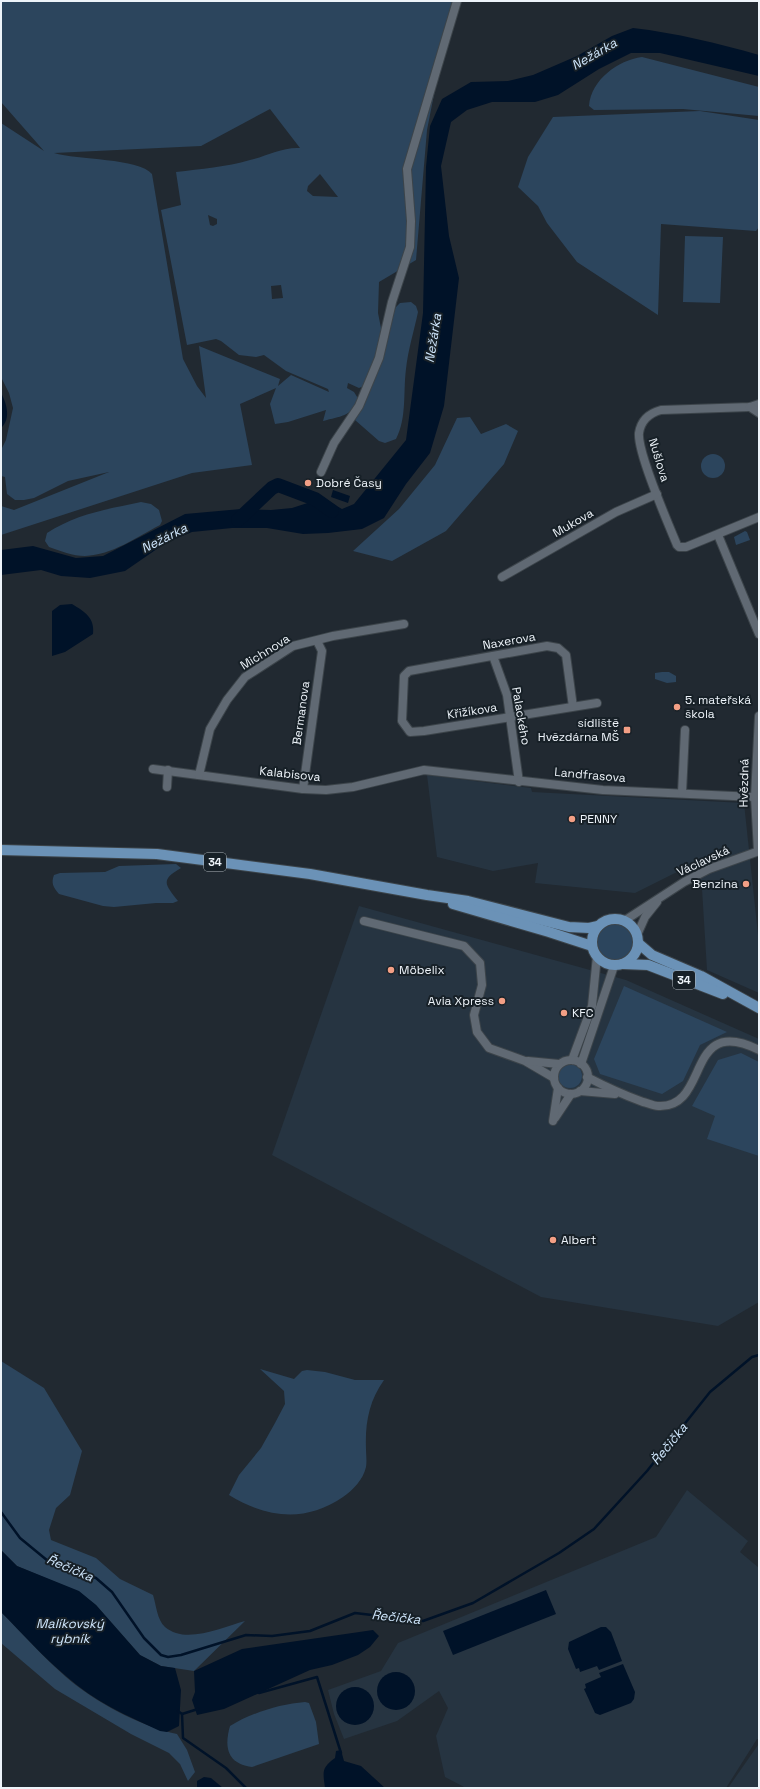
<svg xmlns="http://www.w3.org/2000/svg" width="760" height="1789" viewBox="0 0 760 1789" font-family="'Space Grotesk',sans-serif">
<rect width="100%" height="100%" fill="#212931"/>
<g fill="#263441">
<polygon points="427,775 531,788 532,792 744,803 759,944 759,993 707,970 702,889 687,867 635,893 535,883 538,863 493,871 437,857"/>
<polygon points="359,906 626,980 759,1039 759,1302 718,1326 541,1297 272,1155"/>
<polygon points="687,1490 748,1541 740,1552 759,1568 759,1739 757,1739 726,1788 466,1788 445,1777 436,1736 448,1708 439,1691 397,1721 344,1739 334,1714 328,1690 381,1671 398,1643 656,1537"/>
<polygon points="758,1745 759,1788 728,1788"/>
</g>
<g fill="#2c455d" fill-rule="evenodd">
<path d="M 1,1 L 457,1 L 441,59 L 427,130 L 416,260 L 379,282 L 378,313 L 382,333 L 374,364 L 364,386 L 359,388 L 348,383 L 347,388 L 354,392 L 359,400 C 350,417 341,416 323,421 L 326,410 L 288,422 L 275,424 L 270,404 L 276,388 L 240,404 L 252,465 L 192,473 L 1,535 L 1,506 L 14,510 L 109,472 L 68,481 L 34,498 L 24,500 L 15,500 L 7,494 L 5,477 L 1,476 L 1,450 L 6,440 L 13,408 L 9,393 L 1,377 L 1,123 L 44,151 L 1,102 ZM 270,109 L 300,148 C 282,147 267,156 250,160 C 226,167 201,169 176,172 L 181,205 L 161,210 L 187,345 L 216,339 L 221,341 L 239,355 L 256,357 L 264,355 L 286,371 L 328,389 L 329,392 L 291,375 L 278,386 L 280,379 L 199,346 L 206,398 L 197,386 L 183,359 L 152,174 C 139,158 77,160 54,153 L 201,146 ZM 320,174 L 338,197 L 313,196 L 307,191 L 308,186 ZM 208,215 L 217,219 L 217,224 L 213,226 L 210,225 ZM 281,285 L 283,298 L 272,299 L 271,286 Z"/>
<path d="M 642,57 L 759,87 L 759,116 L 683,109 L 594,110 L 589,106 C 591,80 618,60 642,57 Z"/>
<polygon points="700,111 759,120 759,227 756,231 661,224 658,315 577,262 547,223 538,206 518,187 528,157 553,117"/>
<polygon points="685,236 723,237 720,303 683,302"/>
<path d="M 411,302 L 416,306 L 418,312 C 414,331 408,350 406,369 C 403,393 407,418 396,439 L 385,443 L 379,441 L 355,420 L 365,401 L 380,366 L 389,324 L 396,307 L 400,303 Z"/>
<polygon points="470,417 481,434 506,424 518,431 504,464 446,531 392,561 353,551 399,509 435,465 457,418"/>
<circle cx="713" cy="466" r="12"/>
<path d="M 141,502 L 151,504 L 159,510 L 162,521 L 160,525 C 137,537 112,555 85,556 C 73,556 60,551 49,547 L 45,541 L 47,533 C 76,514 108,509 141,502 Z"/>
<polygon points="745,531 747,532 750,540 736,545 734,537"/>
<polygon points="662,672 669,672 676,676 676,682 667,683 655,679 655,673"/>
<path d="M 176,864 L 181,868 C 160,880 165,884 178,901 L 173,903 L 156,903 L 114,907 L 103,906 L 59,894 C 53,887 51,883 54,875 L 60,873 L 105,872 L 119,866 Z"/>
<circle cx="615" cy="942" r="18"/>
<polygon points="624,986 727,1032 700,1045 683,1081 662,1094 600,1074 594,1059"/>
<polygon points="741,1053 759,1062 759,1156 707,1139 715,1116 692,1106 718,1060"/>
<circle cx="570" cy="1076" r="12"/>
<path d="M 1,1361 L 44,1388 L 82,1451 L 70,1495 L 56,1508 L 49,1530 L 51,1540 L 96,1558 L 120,1579 L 153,1595 C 156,1604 157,1620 165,1627 C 186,1645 222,1627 245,1621 L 194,1671 L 161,1666 L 140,1655 L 96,1605 L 79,1592 L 17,1566 L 1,1550 Z"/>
<path d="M 260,1369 L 294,1379 L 302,1371 L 307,1370 L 325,1372 L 355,1380 L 384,1380 C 369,1401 365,1423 366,1449 C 366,1454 367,1461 366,1467 C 363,1480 353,1490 343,1497 C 305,1523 267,1518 229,1495 L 239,1475 L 261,1448 L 275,1423 L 285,1404 L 284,1391 Z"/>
<path d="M 1,1612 C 23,1634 43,1657 66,1677 C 93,1701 142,1727 177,1734 L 187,1750 L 195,1772 L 188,1781 L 180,1764 L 169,1753 L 131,1734 L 55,1689 L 1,1643 Z"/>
<path d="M 305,1702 L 309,1703 L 316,1722 L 319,1744 L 252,1767 C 227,1764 224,1747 230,1726 C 251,1713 280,1704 305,1702 Z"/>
</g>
<g fill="#001228">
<path d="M 633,28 C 676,33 717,43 759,55 L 759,76 L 660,53 L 631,53 L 599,69 L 558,95 L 535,102 L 492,102 L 467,110 L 451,122 L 441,166 L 449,236 L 459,278 L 444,406 L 430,453 L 406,484 L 384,518 L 362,529 L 328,533 L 303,534 L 267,528 L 232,528 L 192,532 L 167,542 L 125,571 L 90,578 L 61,576 L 41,570 L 1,575 L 1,550 L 33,546 L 76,558 L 103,556 L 185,514 L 241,509 L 271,510 L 292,508 L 323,498 L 342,509 L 354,504 L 406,440 L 423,313 L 426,167 L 430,126 L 442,99 L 471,82 L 508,81 L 533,75 L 577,56 L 612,36 Z"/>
<path d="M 1,393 C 7,404 11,419 1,428 Z"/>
<polygon points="333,490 350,496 348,503 331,497"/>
<path d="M 72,604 C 85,612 95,618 93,634 L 65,652 L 52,656 L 52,611 L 60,605 Z"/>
<path d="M 1,1550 L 17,1566 L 79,1591 L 96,1605 L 140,1655 L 161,1666 L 175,1668 L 181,1690 L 179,1726 L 167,1732 L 160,1731 C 127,1716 94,1701 67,1677 C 43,1657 23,1634 1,1612 Z"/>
<polygon points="546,1590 556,1614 453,1655 443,1631"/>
<polygon points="601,1627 606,1627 611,1632 622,1661 599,1670 597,1666 580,1672 579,1668 576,1669 568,1649 569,1642"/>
<polygon points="373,1630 379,1636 370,1647 358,1655 332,1665 310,1670 224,1709 197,1715 192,1700 195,1692 194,1671 242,1649"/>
<polygon points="623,1664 635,1692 634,1699 631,1703 600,1715 595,1713 584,1689 586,1688 585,1684 601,1677 599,1673"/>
<circle cx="396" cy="1691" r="19"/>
<circle cx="355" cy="1706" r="19"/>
<path d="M 341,1750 L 344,1761 L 361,1766 L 385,1788 L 325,1788 C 323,1772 321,1768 335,1758 L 336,1751 Z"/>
<polygon points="204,1777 211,1778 223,1788 197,1788 197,1781"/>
</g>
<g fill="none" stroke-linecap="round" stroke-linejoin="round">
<g stroke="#001228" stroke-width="2.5">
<polyline points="1,1512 20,1538 48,1561 96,1578 112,1592 144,1638 161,1655 168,1657 181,1655 246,1635 272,1636 310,1631 355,1613 423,1621 473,1603 559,1553 594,1529 647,1471 710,1392 752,1357 759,1355"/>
<polyline points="259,1693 317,1677 341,1753"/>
<polyline points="178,1711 182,1714 198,1709"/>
<polyline points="182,1714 183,1738 226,1768 246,1788"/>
</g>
<polyline stroke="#001228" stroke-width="14" points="238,520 272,488 278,485 315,499 332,511"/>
<g stroke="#3c444a" stroke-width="10">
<g id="minor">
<path d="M 759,404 L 750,407 L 661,410 C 650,413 641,420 639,433 C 637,452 668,523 677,545 L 679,547 L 686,547 L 759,517"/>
<polyline points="750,407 759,413"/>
<polyline points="321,472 334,443 359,406 379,358 392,302 410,247 411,221 407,169 457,1"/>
<polyline points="718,535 759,634"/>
<polyline points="502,577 616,512 657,494"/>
<polyline points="493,656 507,695 519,782"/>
<polyline points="573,707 566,655 558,648 547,646 409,671 404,676 402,721 410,732 424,731 597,703"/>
<polyline points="153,769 303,789 326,790 353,787 424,770 603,790 755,797"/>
<polyline points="199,775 210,729 227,700 245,677 293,646 333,636 404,624"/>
<polyline points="167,787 168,770"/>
<polyline points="303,789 322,651 317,641"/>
<polyline points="682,793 685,730"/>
<polyline points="758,851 755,797 759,716"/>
<polyline points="364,921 464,946 480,963 482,985 474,1015 477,1032 489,1048 525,1061 554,1078"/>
<polyline points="624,921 684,882 709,869 759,851"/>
<polyline points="637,935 645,917 657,902"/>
<polyline points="572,1060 592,1006 597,956"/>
<circle cx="571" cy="1077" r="17"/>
<polyline points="528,1061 559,1064"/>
<polyline points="581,1064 614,966"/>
<path d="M 587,1077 C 608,1088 621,1094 643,1102 C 648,1103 653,1106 658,1106 C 711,1109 684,1013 759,1050"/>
<polyline points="580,1091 615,1094"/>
<polyline points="555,1118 571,1094"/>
<polyline points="553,1121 558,1088"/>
</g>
</g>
<g stroke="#3c444a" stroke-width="12">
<g id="major">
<polyline points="1,850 157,854 310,874 427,895 468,901 569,927 589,928 598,926"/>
<polyline points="453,904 549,932 592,946"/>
<circle cx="615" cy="942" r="23"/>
<polyline points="638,943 652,955 701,976 759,1008"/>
<polyline points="623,964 648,965 723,994"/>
</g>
</g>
<use href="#minor" stroke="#606973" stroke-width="8"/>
<use href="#major" stroke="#6b92b7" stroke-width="10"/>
</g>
<g fill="#f39f85" stroke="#172027" stroke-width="1.5">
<circle cx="308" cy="483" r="4"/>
<circle cx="677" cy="707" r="4"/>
<rect x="623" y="726" width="8" height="8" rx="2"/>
<circle cx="572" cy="819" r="4"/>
<circle cx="746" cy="884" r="4"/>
<circle cx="391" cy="970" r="4"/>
<circle cx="502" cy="1001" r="4"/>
<circle cx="564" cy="1013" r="4"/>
<circle cx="553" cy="1240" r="4"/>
</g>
<g text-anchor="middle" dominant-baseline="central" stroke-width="4" stroke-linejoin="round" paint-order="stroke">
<g fill="#172027" stroke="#adb4ba" stroke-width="1">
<rect x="204" y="853" width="22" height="18" rx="3"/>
<rect x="673" y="971" width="22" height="18" rx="3"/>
</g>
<g font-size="11" font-weight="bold" fill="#edf3f9">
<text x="215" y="862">34</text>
<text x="684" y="980">34</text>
</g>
<g font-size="12" fill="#edf3f9" stroke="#172027">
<text transform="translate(659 460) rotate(73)">Nušlova</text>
<text transform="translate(573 523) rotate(-30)">Mukova</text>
<text transform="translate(509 641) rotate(-10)">Naxerova</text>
<text transform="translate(265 652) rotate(-32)">Michnova</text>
<text transform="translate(472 711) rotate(-9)">Křižíkova</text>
<text transform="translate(301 713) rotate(-82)">Bermanova</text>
<text transform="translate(521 716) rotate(80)">Palackého</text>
<text transform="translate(290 774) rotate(6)">Kalabisova</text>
<text transform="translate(590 775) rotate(5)">Landfrasova</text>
<text transform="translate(744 783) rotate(-89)">Hvězdná</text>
<text transform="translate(703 861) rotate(-25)">Václavská</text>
</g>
<g font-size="12" fill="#edf3f9" stroke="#172027" text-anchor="start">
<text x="316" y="483">Dobré Časy</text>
<text x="685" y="700">5. mateřská<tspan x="685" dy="14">škola</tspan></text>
<text x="619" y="723" text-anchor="end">sídliště<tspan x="619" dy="14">Hvězdárna MŠ</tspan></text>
<text x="580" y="819">PENNY</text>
<text x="738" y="884" text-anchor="end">Benzina</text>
<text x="399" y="970">Möbelix</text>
<text x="494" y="1001" text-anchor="end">Avia Xpress</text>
<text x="572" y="1013">KFC</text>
<text x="561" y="1240">Albert</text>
</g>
<g font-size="13" font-style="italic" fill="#d0e7fd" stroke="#172027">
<text transform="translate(594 54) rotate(-30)">Nežárka</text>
<text transform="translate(433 338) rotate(-81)">Nežárka</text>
<text transform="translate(164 538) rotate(-27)">Nežárka</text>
<text transform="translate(669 1444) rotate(-51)">Řečička</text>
<text transform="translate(70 1568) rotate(23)">Řečička</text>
<text transform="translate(396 1617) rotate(6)">Řečička</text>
<text x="70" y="1623">Malíkovský<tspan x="70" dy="15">rybník</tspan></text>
</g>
</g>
<rect width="760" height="1789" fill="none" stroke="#edf3f9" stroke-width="4"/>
</svg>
